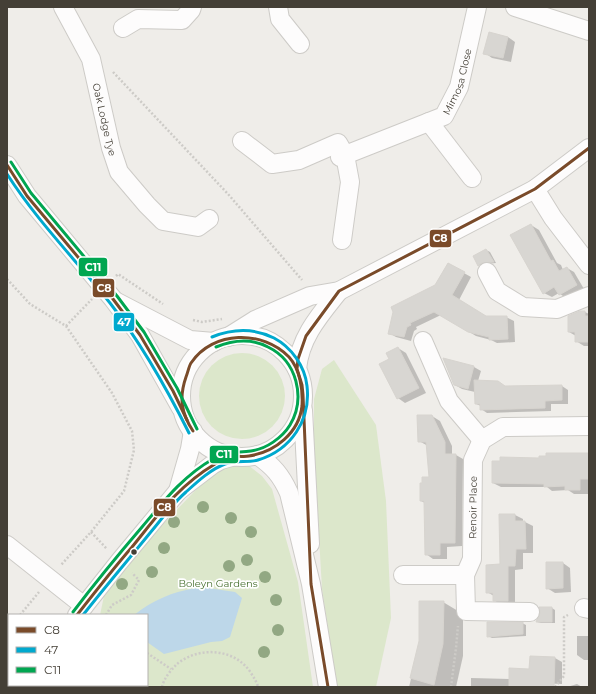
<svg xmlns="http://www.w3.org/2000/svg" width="596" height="694" viewBox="0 0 596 694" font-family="Montserrat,sans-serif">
<rect width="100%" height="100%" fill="#efede9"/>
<g fill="#dce7cb">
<circle cx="242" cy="396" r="43"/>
<polygon points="334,360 376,425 386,501 391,618 376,687 337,687 322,589 314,450 314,399 322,369"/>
<polygon points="229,465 248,465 262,476 272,489 298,582 313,687 34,687 36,685 147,685 147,615 100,615 104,596 142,546 214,471"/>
</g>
<g fill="#bdd7e9">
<path d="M 196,588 L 208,588 L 235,592 L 242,598 L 230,637 L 222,641 L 211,642 L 164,654 L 147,642 L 147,615 L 134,615 C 153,600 172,592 196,588 Z"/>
<polygon points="147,674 148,675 147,687 90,687 90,685 147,685"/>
</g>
<g fill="#0003">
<polygon points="489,33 508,37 515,42 511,62 492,58 485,53"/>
<polygon points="531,225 539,230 557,263 561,265 563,270 567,268 574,272 584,289 567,299 559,293 552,297 544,293"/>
<polygon points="486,250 490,252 496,263 486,264 483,267 479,265 474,256"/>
<polygon points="448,264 471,277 459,300 486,317 506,317 514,321 515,342 497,343 491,340 476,336 441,315 416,327 417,329 414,331 411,341 396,337 389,333 436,286"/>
<polygon points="585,312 589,314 589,346 584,346 576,341 576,336 569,332"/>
<polygon points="398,348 406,353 426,393 405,403 398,398 391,359"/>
<polygon points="444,359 474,367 481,371 478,381 506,387 562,386 568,390 568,404 551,404 551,411 487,413 481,409 481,406 476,404 475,392 462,389 455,385"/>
<polygon points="432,416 440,421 452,446 452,455 456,455 463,459 462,546 447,547 447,559 433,559 426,554 425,503 421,501 430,478 428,446 419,441"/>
<polygon points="589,453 589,494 574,494 568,490 552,491 547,487 501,487 493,483 540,459"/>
<polygon points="515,515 523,519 523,522 525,522 533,526 533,553 523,553 523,569 515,570 515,605 501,605 494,600 494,596 487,592 501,565"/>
<polygon points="563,563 570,568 571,592 555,593 547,588"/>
<polygon points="443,602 463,614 463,656 456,687 409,687 420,642"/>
<polygon points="552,608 555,610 555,623 541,623 537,622 541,613"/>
<polygon points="522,623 526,625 526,636 492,638 488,636"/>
<polygon points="577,636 589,636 589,660 584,660 577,655"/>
<polygon points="555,658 562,662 562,684 537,683 530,687 471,687 471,678 510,679 530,674"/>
<polygon points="577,684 582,687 567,687"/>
</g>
<g fill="#d8d6d2" stroke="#d7d4cf">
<polygon points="489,32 508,37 503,58 483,54"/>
<polygon points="531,224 551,261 553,260 559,271 567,267 577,285 559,295 554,287 543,294 510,235"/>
<polygon points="486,249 494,262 482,263 478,266 473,256"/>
<polygon points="448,263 465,272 452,295 486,316 507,316 508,339 489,340 489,337 468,332 434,312 410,323 411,325 407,327 404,337 388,334 393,312 391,307 435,285"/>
<polygon points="580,311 585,311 585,316 589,316 589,342 575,342 575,332 568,332 568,316"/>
<polygon points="398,347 419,388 397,399 379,364 389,359 386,353"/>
<polygon points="443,358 474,366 468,389 454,385"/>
<polygon points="474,380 498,381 505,386 562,385 562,400 545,401 545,408 480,410 480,404 475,404"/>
<polygon points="417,415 432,415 445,442 445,454 456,454 455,543 440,543 440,555 425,555 424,501 420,501 420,483 422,483 422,477 429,477 426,442 418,442"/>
<polygon points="546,453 589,453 589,479 580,479 580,490 565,490 565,486 544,487 544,484 492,483 492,461 500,461 500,457 539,458 539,456 546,456"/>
<polygon points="499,514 515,514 515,521 525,521 526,549 516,549 515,566 508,566 508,601 493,601 493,593 486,593 486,565 500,564"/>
<polygon points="546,562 563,562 563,588 546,589"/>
<polygon points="419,601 444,601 443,644 434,685 410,678 419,641"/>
<polygon points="539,607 552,607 552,622 536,622 540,613"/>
<polygon points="487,622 523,622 523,634 487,637"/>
<polygon points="530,656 555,657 554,687 509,687 509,668 529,669"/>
</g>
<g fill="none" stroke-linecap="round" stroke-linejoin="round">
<g stroke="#cdcbc7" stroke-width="20">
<g id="minor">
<path id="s1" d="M 63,7 L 91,59 L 111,148 L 119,172 L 147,205 L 163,221 L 198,227 L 209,219"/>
<polyline points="278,7 280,19 300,44"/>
<polyline points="515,7 589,31"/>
<polyline points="123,28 138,19 182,20 191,10 192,7"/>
<polyline points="429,122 472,178"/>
<polyline points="242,141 272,164 299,160 338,143 345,155 350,182 342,240"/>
<path id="s2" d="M 340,157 L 444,116 L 459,87 L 477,7"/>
<polyline points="7,165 27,196 113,299 140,335 181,408"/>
<polyline points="535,189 553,218 589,265"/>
<polyline points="487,272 497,291 523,307 557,309 589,296"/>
<polyline points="117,302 190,340 214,342"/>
<circle cx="242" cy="396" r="61"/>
<polyline points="228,337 255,320 310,296 339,291 535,189 589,148"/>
<polyline points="423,341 449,401 482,440"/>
<path d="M 297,369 C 300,337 320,315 339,291"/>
<polyline points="303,410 310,544"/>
<path d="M 257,455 C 273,466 281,475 289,493 L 311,584 L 328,687"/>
<polyline points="178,491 190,449 193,431"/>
<polyline points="7,545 84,606"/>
<polyline points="403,575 465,575"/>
<polyline points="584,608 589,609"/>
<path id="s3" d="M 530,612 L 466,611 L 465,575 L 472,559 L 473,460 L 482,440 L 503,427 L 589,426"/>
<polyline points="77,615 119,562 178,491 212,465 221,460 235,456"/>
<polyline points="24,687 25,685"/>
</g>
</g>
<g stroke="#cdcbc7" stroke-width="2.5" stroke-dasharray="2 2" stroke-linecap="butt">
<polyline points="113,72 228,194 302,280"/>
<polyline points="116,276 118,274 163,304"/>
<polyline points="7,279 30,304 66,326 112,393 132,431 134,450 124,491 91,532 61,565"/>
<polyline points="193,320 202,322 222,319"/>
<polyline points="66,326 92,299"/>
<polyline points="91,532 107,549"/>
<polyline points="20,615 39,592"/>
<polyline points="106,615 112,605 131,595 139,580 132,573"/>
<polyline points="7,631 9,629"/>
<polyline points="147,653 171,669"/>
<polyline points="69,687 70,685"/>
<path d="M 162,687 C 164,678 171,670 177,664 C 199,646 235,648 251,673 C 254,678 257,682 258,687"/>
<polyline points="451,687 456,648 458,626"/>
<polyline points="555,687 564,676 564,617 568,615"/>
</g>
<use href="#minor" stroke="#fdfcfc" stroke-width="18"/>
<g stroke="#fff" stroke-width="6">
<g id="bus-1">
<polyline points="7,165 27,196 113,299 140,335 173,391 187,420"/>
<path d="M 77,615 C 95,592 113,569 132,547 C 158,515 178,486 215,464 C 221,460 227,457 234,456 C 239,456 244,457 249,456 C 275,452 299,433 302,406 C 303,390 300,369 289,357 C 263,330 213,330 191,363 C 189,366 188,372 186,377 C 179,397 181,413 193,431"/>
<polyline points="328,687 311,584 303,395 302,385 297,369 298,359 306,336 339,291 535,189 589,148"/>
</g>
</g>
<g stroke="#fff" stroke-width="6">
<g id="bus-2">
<path d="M 7,174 C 37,221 76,260 110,303 C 141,343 166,387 189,433"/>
<path d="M 83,615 C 105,587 128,560 150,533 C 162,519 172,504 186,492 C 197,482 211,469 225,464 C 236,460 248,463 258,460 C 291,450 311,420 307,386 C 305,366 291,347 274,338 C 254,328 232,329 212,337"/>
</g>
</g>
<g stroke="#fff" stroke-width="6">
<g id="bus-3">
<polyline points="11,162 31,193 117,296 144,332 177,388 197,429"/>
<path d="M 73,612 C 95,583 118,555 142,527 C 163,502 183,476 213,459 C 225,451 237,453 251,451 C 266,449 282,438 290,425 C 306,398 297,361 268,347 C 251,338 233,340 216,347"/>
</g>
</g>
<use href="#bus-1" stroke="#7a4b2a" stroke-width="3"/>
<use href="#bus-2" stroke="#00a9ce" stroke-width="3"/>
<use href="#bus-3" stroke="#00a651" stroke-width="3"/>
</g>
<g fill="#92a883">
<circle cx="203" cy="507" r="6"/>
<circle cx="231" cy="518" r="6"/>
<circle cx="174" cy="522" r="6"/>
<circle cx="251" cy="532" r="6"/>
<circle cx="164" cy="548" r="6"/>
<circle cx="247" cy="560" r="6"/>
<circle cx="229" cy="566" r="6"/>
<circle cx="152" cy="572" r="6"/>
<circle cx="265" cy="577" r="6"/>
<circle cx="122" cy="584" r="6"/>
<circle cx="276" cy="600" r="6"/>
<circle cx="278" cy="630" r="6"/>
<circle cx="264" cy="652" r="6"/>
</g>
<circle fill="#443f36" stroke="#fff" stroke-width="1.5" cx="134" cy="552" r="3.5"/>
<g text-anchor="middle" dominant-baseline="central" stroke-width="3.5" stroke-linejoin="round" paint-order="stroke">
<g font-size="10" fill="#443f36" stroke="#fff">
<text stroke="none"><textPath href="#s2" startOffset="149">Mimosa Close</textPath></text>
<text stroke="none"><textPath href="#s1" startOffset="121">Oak Lodge Tye</textPath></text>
<text stroke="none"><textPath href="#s3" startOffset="169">Renoir Place</textPath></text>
</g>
<g font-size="10" fill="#46702f" stroke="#fff">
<text x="218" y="583">Boleyn Gardens</text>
</g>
</g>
<g stroke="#fff" stroke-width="1.5">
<rect x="429" y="229" width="23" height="19" rx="4" fill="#7a4b2a"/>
<rect x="78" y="257" width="30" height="20" rx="4" fill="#00a651"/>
<rect x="92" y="278" width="23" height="20" rx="4" fill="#7a4b2a"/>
<rect x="113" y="312" width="22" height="20" rx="4" fill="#00a9ce"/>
<rect x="209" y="445" width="30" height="19" rx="4" fill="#00a651"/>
<rect x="153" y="498" width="23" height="19" rx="4" fill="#7a4b2a"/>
</g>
<g font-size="11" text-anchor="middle" font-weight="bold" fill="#fff">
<text x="440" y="242">C8</text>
<text x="93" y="271">C11</text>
<text x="104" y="292">C8</text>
<text x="124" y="326">47</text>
<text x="224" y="458">C11</text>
<text x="164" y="511">C8</text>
</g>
<rect width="596" height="694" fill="none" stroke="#443f36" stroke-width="16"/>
<rect x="8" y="614" width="140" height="72" fill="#ffffff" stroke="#b4b2af"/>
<rect x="16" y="627" width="20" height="6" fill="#7a4b2a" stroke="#b4b2af"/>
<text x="44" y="634" font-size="12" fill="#443f36">C8</text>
<rect x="16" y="647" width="20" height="6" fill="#00a9ce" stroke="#b4b2af"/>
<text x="44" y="654" font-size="12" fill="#443f36">47</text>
<rect x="16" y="667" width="20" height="6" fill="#00a651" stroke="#b4b2af"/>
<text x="44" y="674" font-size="12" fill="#443f36">C11</text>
</svg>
